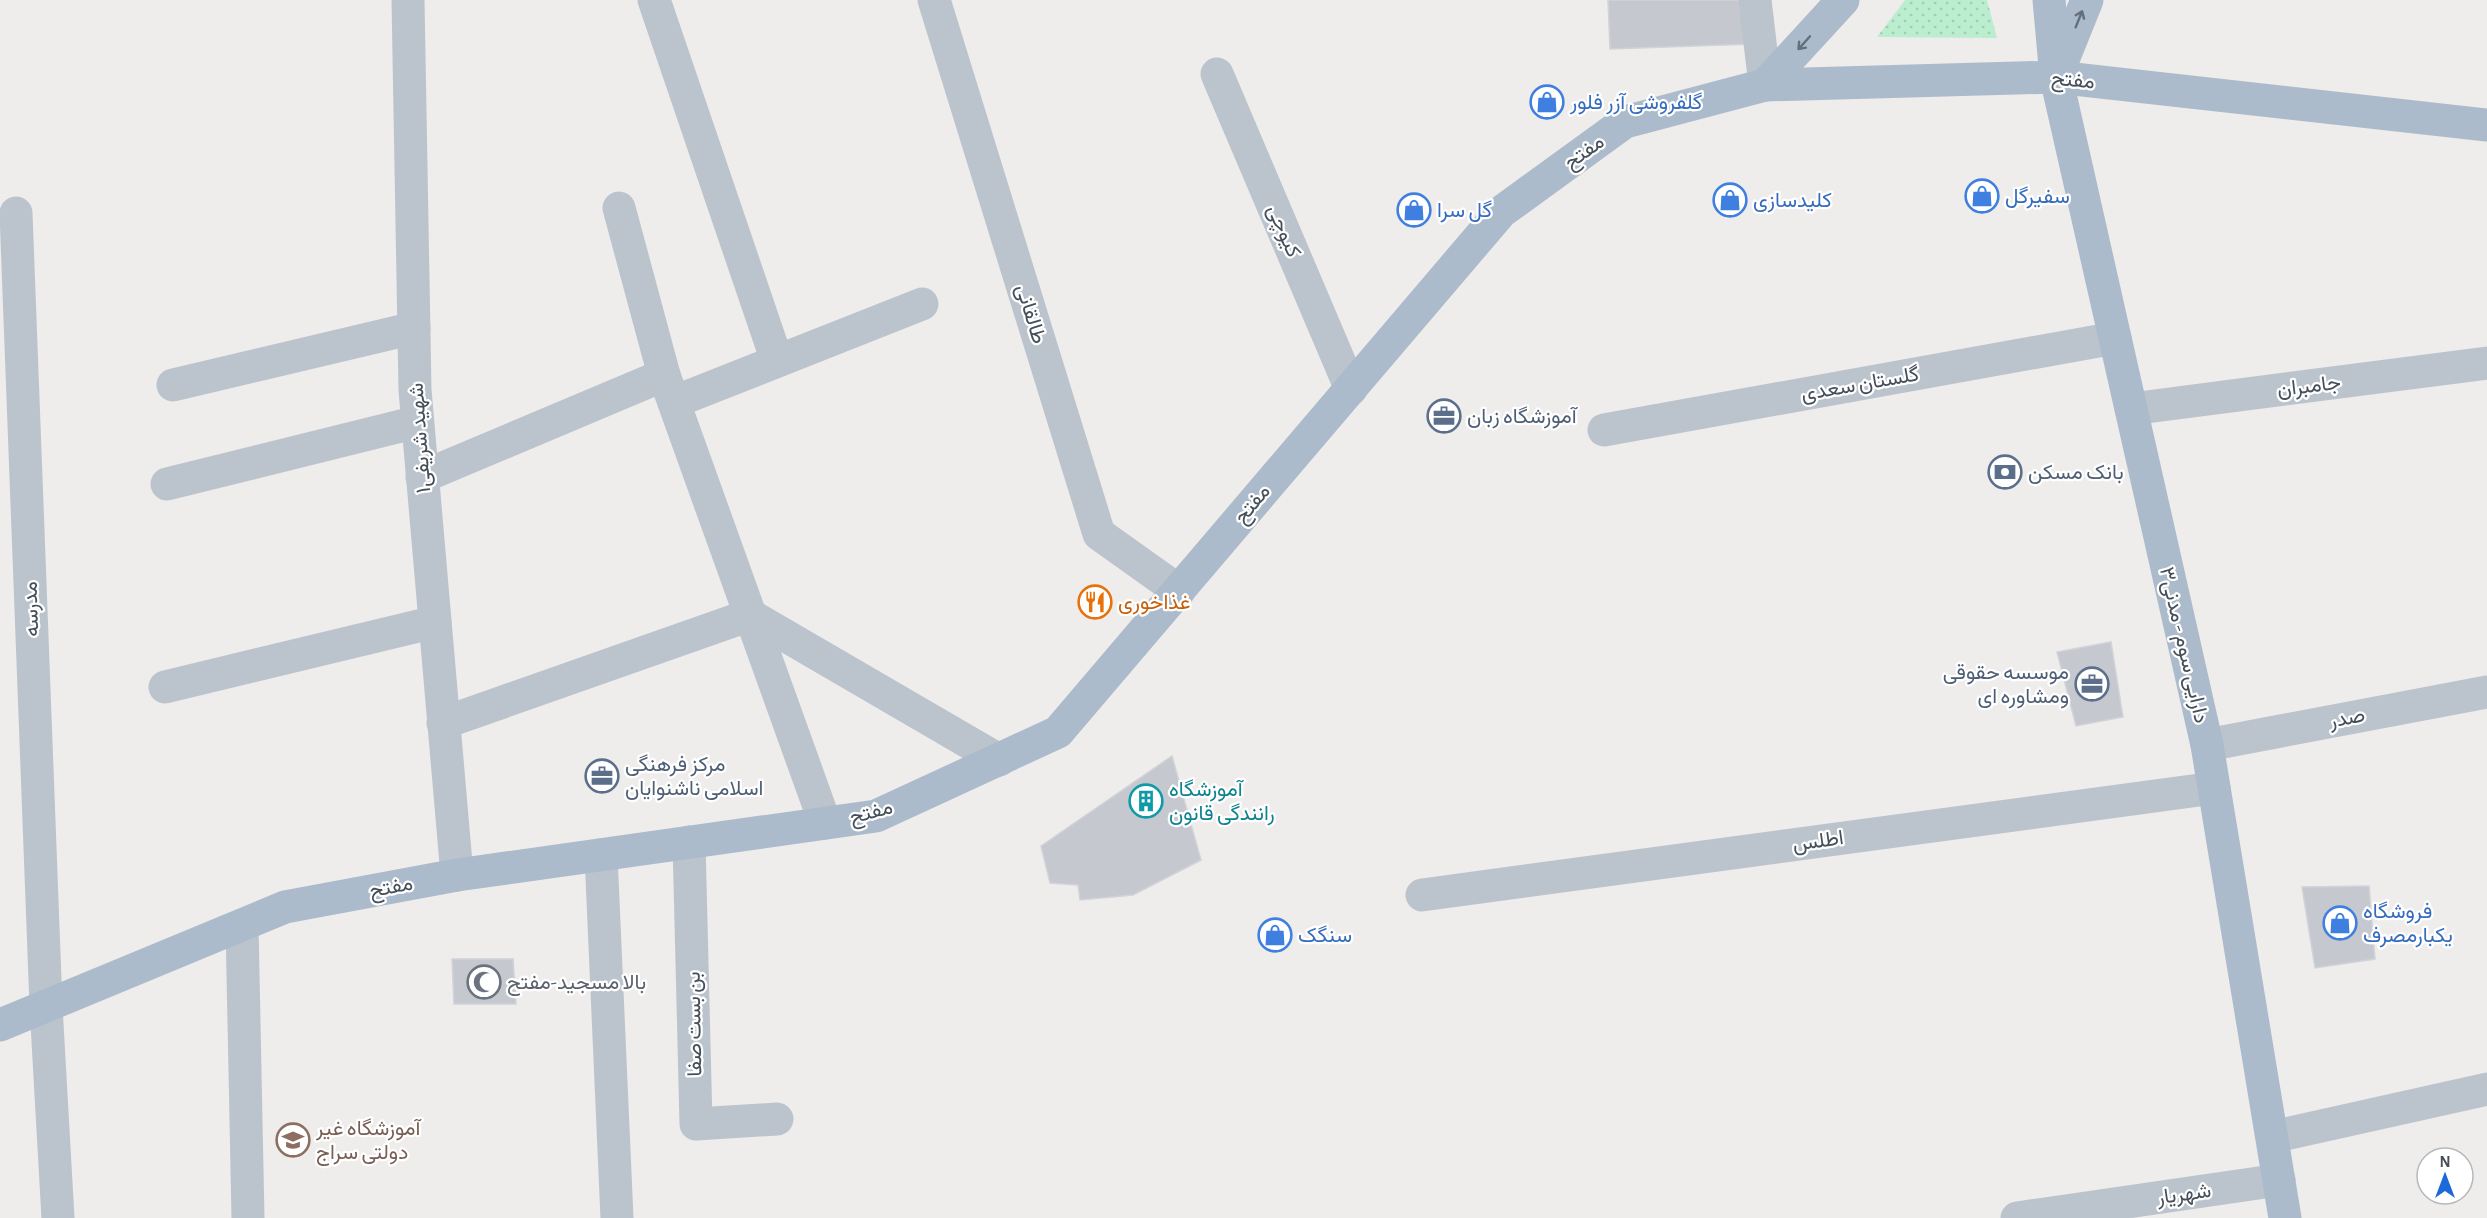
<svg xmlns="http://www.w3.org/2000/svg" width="2487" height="1218" viewBox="0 0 2487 1218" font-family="'Alegreya Sans',Vazirmatn,sans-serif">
<defs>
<pattern id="grass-dots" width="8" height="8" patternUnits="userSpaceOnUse" patternTransform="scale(1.5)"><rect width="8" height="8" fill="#bbedcf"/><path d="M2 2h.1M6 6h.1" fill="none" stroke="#a2cdb4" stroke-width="1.8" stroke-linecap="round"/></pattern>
</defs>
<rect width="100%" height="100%" fill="#efecec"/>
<polygon fill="url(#grass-dots)" points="1905,0 1987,0 1997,38 1877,37"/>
<g fill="#c6c8cf" stroke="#d0d3d8" stroke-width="1.5">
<polygon points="1608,0 1749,0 1752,44 1610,49"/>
<polygon points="2111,642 2123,717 2076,726 2057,652"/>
<polygon points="1172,756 1201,860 1133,895 1080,900 1078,885 1050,883 1041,846"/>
<polygon points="2369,886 2375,959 2315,968 2302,887"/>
<polygon points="452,959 513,959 516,1004 454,1004"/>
</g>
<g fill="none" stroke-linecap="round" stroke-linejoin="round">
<g stroke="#bbc4cc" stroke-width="33">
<polyline points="408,0 415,390 457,875"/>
<polyline points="654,0 777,361"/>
<polyline points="934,0 1099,534 1179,591"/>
<polyline points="1755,0 1765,85"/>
<polyline points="1217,74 1351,389"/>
<polyline points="619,208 664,375"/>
<polyline points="16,213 46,1006 58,1218"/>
<polyline points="173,385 414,328"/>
<polyline points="674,402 922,304"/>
<polyline points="2131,409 2487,363"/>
<polyline points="1604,430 2115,338"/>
<polyline points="422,477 664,375 825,823"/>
<polyline points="167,484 417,422"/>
<polyline points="165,687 435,622"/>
<polyline points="443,723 750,615 999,760"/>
<polyline points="2207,745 2487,692"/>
<polyline points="689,842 696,1124 777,1119"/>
<polyline points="601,855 617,1218"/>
<polyline points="1422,895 2214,788"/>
<polyline points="242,925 248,1218"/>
<polyline points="2272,1137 2487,1089"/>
<polyline points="2017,1218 2279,1180"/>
</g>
<g stroke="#acbbcb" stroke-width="33">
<polyline points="2049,0 2056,77 2207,745 2285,1218"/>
<polyline points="2058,72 2087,0"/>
<polyline points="1765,85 1843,0"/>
<polyline points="0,1025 285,907 457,875 876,816 1058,732 1501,212 1625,122 1765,85 2056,77 2487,125"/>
</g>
</g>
<defs><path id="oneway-shaft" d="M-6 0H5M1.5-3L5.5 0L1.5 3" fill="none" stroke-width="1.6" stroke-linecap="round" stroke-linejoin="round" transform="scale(1.5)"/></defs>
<g stroke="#646f7b">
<use href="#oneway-shaft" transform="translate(2079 19) rotate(-68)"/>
<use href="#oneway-shaft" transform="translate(1804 43) rotate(132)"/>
</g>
<defs>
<g id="shop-ring" transform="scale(1.725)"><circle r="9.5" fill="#fff" stroke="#3f7fe0" stroke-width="1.5"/><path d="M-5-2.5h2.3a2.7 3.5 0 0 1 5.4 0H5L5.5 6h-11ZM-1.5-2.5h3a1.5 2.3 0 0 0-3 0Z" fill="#3f7fe0"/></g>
<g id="office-ring" transform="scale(1.725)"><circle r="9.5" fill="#fff" stroke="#5c6f8a" stroke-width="1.5"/><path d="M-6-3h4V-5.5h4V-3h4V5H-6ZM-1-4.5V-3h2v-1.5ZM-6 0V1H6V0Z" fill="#5c6f8a"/></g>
<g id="bank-ring" transform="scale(1.725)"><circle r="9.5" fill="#fff" stroke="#5c6f8a" stroke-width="1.5"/><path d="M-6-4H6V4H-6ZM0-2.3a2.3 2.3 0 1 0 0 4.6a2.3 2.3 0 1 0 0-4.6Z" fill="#5c6f8a"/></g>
<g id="restaurant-ring" transform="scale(1.725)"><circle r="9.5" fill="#fff" stroke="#e8710a" stroke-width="1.5"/><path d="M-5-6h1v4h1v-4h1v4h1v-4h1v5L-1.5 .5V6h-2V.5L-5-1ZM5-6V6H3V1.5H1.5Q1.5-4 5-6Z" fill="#e8710a"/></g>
<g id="building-ring" transform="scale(1.725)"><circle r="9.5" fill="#fff" stroke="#0f9aa8" stroke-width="1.5"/><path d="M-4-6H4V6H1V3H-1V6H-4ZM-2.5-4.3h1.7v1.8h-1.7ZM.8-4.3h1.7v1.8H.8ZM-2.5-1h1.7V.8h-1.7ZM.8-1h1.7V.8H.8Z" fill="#0f9aa8"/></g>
<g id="mosque-ring" transform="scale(1.725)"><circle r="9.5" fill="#fff" stroke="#6b7280" stroke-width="1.5"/><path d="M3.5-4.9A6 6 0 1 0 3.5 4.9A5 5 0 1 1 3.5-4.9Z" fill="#6b7280"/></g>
<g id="school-ring" transform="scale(1.725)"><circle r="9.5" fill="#fff" stroke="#8d6e63" stroke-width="1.5"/><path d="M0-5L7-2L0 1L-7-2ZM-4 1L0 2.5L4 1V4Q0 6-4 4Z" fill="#8d6e63"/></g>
</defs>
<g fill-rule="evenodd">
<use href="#shop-ring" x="1547" y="102"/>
<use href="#shop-ring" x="1982" y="196"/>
<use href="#shop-ring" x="1730" y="200"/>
<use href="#shop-ring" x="1414" y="210"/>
<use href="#office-ring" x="1444" y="416"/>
<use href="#bank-ring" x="2005" y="472"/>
<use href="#restaurant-ring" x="1095" y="602"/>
<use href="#office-ring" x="2092" y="684"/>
<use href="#office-ring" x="602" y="776"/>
<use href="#building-ring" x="1146" y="801"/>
<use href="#shop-ring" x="2340" y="923"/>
<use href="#shop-ring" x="1275" y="935"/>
<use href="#mosque-ring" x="484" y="982"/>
<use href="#school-ring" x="293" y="1140"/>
</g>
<g text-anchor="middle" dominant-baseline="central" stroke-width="4.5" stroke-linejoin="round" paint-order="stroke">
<g font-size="21" fill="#454f59" stroke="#fff">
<text transform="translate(2073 80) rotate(5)">مفتح</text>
<text transform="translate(1584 152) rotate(-36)">مفتح</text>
<text transform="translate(1284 231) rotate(67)">کیوچی</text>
<text transform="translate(1031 314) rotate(73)">طالقانی</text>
<text transform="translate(1860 384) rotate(-10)">گلستان سعدی</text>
<text transform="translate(2309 386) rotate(-7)">جامبران</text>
<text transform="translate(420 438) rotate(-94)">شهید شریفی۱</text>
<text transform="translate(1252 504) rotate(-50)">مفتح</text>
<text transform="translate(31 609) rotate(-92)">مدرسه</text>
<text transform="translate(2184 645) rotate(77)">دارایی سوم - مدنی۳</text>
<text transform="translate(2347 718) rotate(-11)">صدر</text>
<text transform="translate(871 812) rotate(-15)">مفتح</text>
<text transform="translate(1818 841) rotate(-8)">اطلس</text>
<text transform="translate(391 887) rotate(-11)">مفتح</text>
<text transform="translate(694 1024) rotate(-91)">بن بست صفا</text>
<text transform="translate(2184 1194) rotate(-8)">شهریار</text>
</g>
<g font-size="21" fill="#366cbe" stroke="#fff" text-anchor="start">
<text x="1570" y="102">گلفروشی آزر فلور</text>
<text x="2005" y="196">سفیرگل</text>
<text x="1753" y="200">کلیدسازی</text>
<text x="1437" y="210">گل سرا</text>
<text x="2363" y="911">فروشگاه<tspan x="2363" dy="24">یکبارمصرف</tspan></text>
<text x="1298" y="935">سنگک</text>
</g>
<g font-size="21" fill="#4e5e75" stroke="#fff" text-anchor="start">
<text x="1467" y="416">آموزشگاه زبان</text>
<text x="2028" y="472">بانک مسکن</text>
<text x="2069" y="672" text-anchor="end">موسسه حقوقی<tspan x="2069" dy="24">ومشاوره ای</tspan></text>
<text x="625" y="764">مرکز فرهنگی<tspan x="625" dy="24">اسلامی ناشنوایان</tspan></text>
</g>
<g font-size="21" fill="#c56008" stroke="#fff" text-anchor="start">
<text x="1118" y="602">غذاخوری</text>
</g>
<g font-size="21" fill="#0d838f" stroke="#fff" text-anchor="start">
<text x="1169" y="789">آموزشگاه<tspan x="1169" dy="24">رانندگی قانون</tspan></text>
</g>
<g font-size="21" fill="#5b616d" stroke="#fff" text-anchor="start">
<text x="507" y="982">بالا مسجید-مفتح</text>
</g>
<g font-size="21" fill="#785e54" stroke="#fff" text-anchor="start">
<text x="316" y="1128">آموزشگاه غیر<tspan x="316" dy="24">دولتی سراج</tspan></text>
</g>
</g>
<g transform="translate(2445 1176)"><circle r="28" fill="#ffffff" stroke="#b5b9bd" stroke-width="1.5"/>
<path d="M0-4.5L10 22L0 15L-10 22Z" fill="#1c6ad9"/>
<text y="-9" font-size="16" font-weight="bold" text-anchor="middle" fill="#454f59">N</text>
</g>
</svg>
